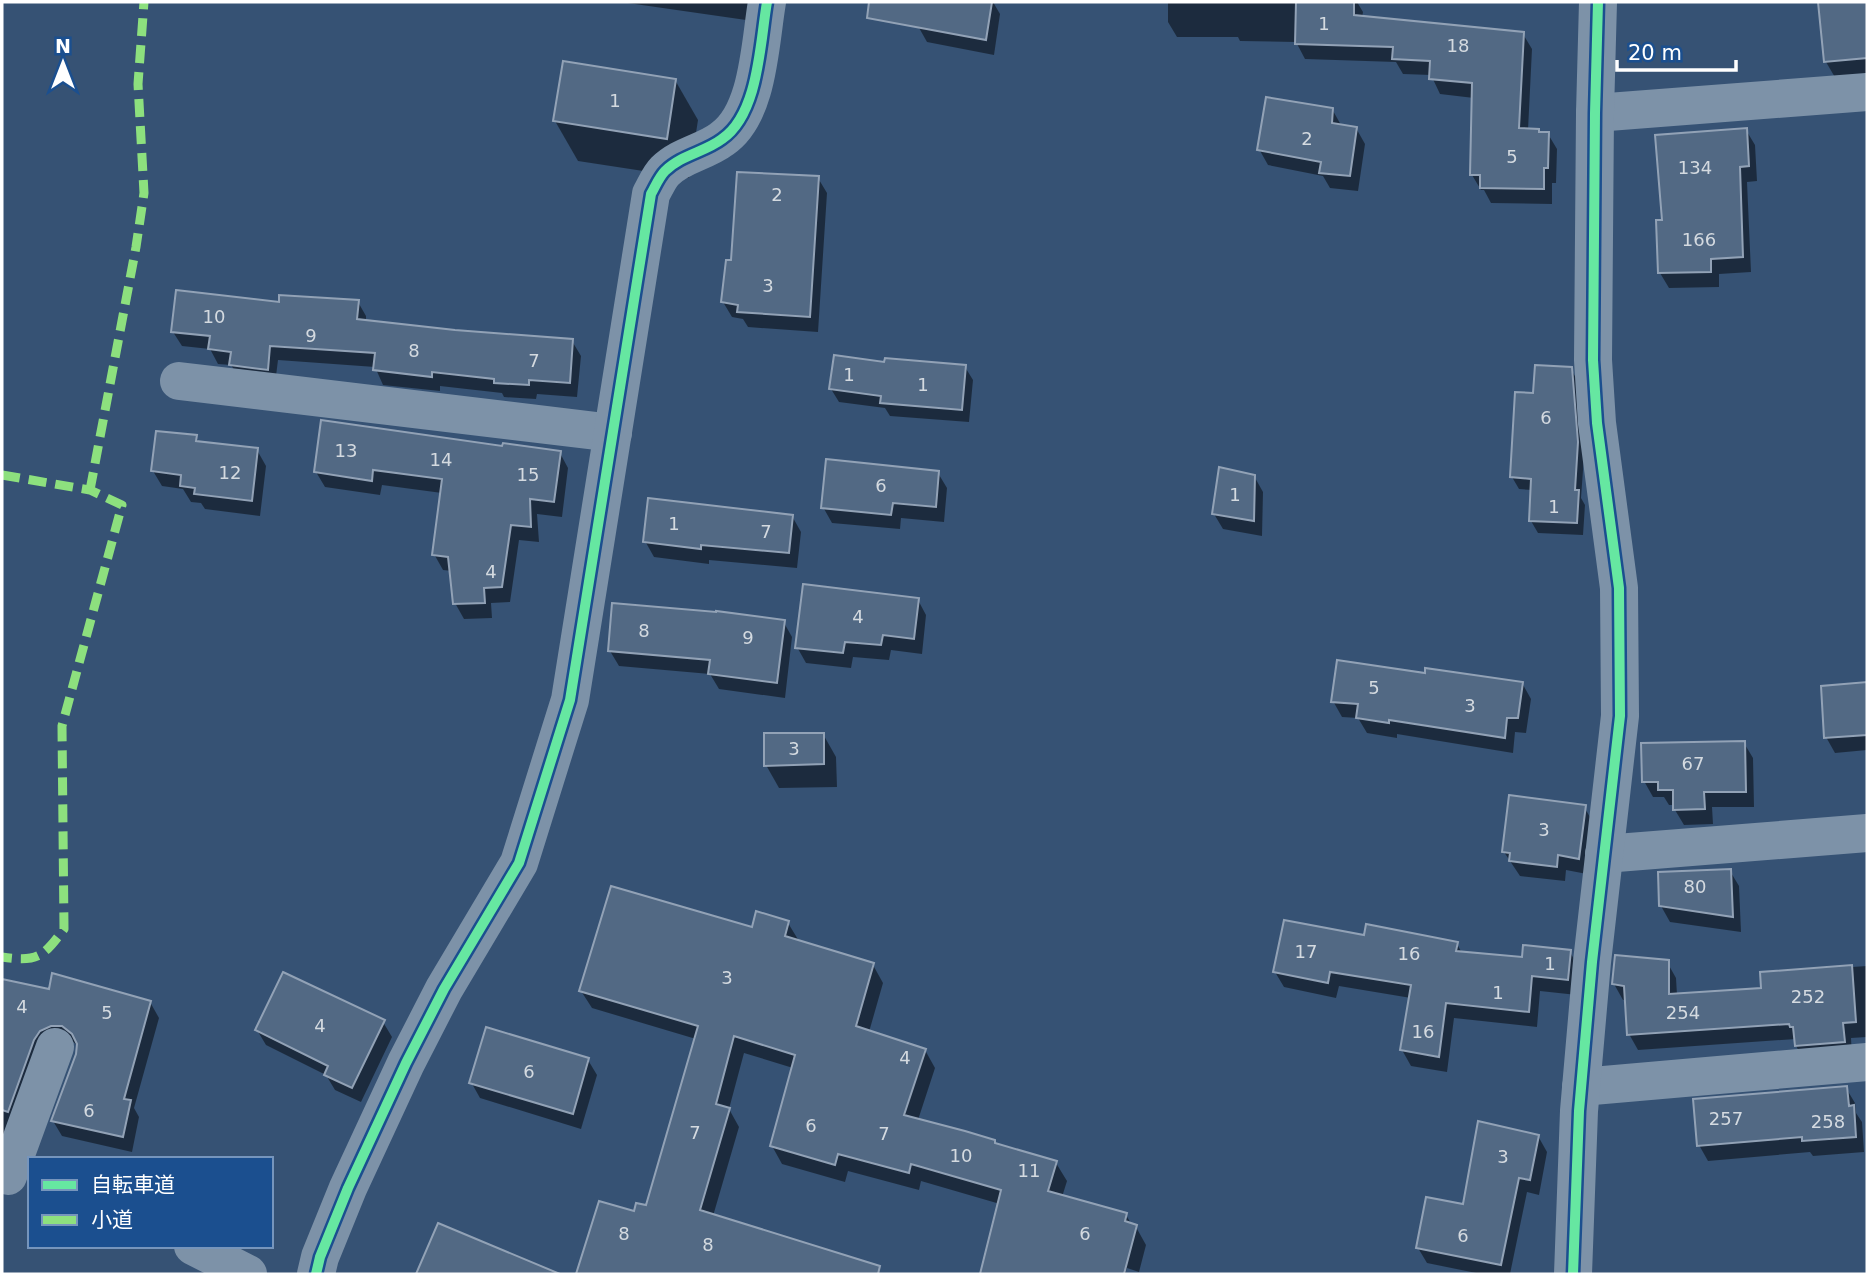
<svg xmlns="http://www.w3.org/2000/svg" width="1869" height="1276" viewBox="0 0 1869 1276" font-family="'DejaVu Sans','Noto Sans JP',sans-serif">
<rect width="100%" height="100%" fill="#365274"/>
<g fill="#0007">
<polygon points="621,2 749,2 746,20"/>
<polygon points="922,2 993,2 1000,14 994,55 927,42 918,26"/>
<polygon points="1168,2 1357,2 1363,12 1362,18 1523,34 1532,49 1528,130 1548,134 1557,149 1556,183 1552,183 1552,204 1491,203 1484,190 1481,190 1472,175 1474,98 1440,94 1431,75 1403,74 1396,62 1305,59 1296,42 1240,41 1238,37 1177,37 1168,22"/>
<polygon points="1820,2 1867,2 1867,95 1843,91 1826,62"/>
<polygon points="675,80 698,120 689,178 578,161 555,121"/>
<polygon points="1332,109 1341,125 1356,128 1365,144 1358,191 1330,188 1323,176 1268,165 1259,149"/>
<polygon points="1746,130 1755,145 1757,181 1747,182 1751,272 1719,274 1719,287 1669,288 1660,273 1664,222"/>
<polygon points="818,178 827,193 818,332 748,327 743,319 732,317 723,302 732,262"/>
<polygon points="358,302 366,316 366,322 455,332 572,341 581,356 577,397 537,394 536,399 504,397 502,393 440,386 440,391 383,385 375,367 278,360 275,384 240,379 231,365 218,364 210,349 182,346 173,332 280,304"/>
<polygon points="886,364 965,367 973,380 969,422 890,416 885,408 839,402 831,389"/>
<polygon points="1570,368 1578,381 1584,456 1581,498 1585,505 1583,535 1538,533 1531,521 1532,490 1519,489 1512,477 1534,395"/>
<polygon points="196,437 199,443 257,450 266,466 260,516 205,509 201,503 191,502 183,489 162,486 153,471"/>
<polygon points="504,448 560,453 568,468 562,517 537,514 539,542 519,540 510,602 491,603 492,618 464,619 455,603 452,571 443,570 434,554 442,493 382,485 380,495 325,487 316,472"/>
<polygon points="938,473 947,488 944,522 901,518 900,529 832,523 823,507"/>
<polygon points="1254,476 1263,492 1262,536 1223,529 1214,514"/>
<polygon points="792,516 801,532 797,568 709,560 709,564 654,557 645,541"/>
<polygon points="918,600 926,615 922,654 891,650 889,660 853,657 851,668 806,663 797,647"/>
<polygon points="783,621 792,637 785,698 719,689 710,674 619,666 610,651"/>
<polygon points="1426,675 1522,683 1531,699 1526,733 1515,732 1513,753 1397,734 1397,738 1367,733 1358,718 1342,717 1333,701"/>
<polygon points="1867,684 1867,750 1835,753 1826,737 1823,687"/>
<polygon points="823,734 836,757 837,787 779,788 766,765"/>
<polygon points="1744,743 1753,758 1754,807 1712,807 1713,824 1684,825 1675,810 1675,805 1669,805 1664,797 1653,797 1644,781"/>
<polygon points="1584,807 1593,822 1587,874 1566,870 1565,881 1520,876 1504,852"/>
<polygon points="1730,871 1739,886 1741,932 1670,922 1661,906"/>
<polygon points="788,923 799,941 873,965 883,983 869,1032 925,1050 935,1068 918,1120 1056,1163 1067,1181 1062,1197 1126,1215 1132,1225 1136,1227 1146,1245 1139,1272 1127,1268 1125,1274 982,1274 1000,1204 921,1181 919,1190 848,1171 845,1182 782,1164 772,1146 793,1068 744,1053 729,1109 739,1127 713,1216 839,1266 867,1274 578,1274 600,1204 635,1213 647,1208 696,1039 592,1008 581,991 753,929"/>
<polygon points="1366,937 1457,944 1462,953 1523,959 1570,952 1579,968 1577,995 1540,991 1537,1027 1454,1018 1447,1072 1411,1066 1402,1050 1411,998 1339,986 1336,998 1284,987 1275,972"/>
<polygon points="1667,962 1676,978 1677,995 1763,990 1762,973 1867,966 1867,1037 1851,1038 1852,1057 1805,1061 1796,1046 1796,1039 1638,1050 1629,1034 1626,1000 1623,1000 1614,984"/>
<polygon points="2,981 50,991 150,1002 159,1018 134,1108 139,1117 132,1152 62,1136 53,1121 77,1054 78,1046 72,1041 2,1146"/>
<polygon points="383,1022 392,1037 361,1102 335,1090 326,1075 266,1045 257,1030"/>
<polygon points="588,1060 597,1075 581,1129 480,1098 471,1082"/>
<polygon points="1846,1088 1855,1103 1856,1113 1862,1122 1864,1152 1813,1156 1810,1152 1708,1161 1699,1145"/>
<polygon points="1538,1136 1547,1152 1539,1195 1527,1192 1510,1274 1481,1274 1427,1263 1418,1248"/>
<polygon points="439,1225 557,1274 418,1274"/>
</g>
<g fill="#526984" stroke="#92a2b6" stroke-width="2">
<polygon points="869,2 992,2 986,40 867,18"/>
<polygon points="1296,2 1354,2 1354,15 1524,32 1519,128 1539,129 1539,132 1549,132 1548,168 1544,168 1544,189 1480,188 1480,175 1470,175 1472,83 1429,79 1430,61 1392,59 1393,47 1295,44"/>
<polygon points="1818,2 1867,2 1867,58 1824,62"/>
<polygon points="563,61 676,79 667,139 553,121"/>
<polygon points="1266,97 1333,108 1332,123 1357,127 1350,176 1319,173 1321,162 1257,150"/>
<polygon points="1747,128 1749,166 1740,167 1743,257 1711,259 1711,272 1658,273 1656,220 1662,220 1655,135"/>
<polygon points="737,172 819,176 810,317 737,312 738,305 721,302 726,260 731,260"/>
<polygon points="176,290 279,302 279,295 359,300 357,319 455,330 573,339 570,383 529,380 529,385 494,383 494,379 432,372 432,377 373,370 375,353 270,346 268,370 229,365 231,352 208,349 210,336 171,332"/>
<polygon points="834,355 884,362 885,358 966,365 962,410 880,403 881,396 829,389"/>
<polygon points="1535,365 1572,367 1578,442 1575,490 1579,490 1577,523 1529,521 1531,479 1510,477 1515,392 1533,393"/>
<polygon points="321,420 502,446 503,443 561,451 554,502 530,499 531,527 511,525 502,587 484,588 485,603 453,604 448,557 432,555 442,479 373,470 372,481 314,472"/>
<polygon points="156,431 197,435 196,441 258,448 252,501 194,494 195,488 180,486 181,475 151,471"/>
<polygon points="826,459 939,471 936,507 893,503 891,515 821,508"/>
<polygon points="1219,467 1255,475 1254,521 1212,514"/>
<polygon points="648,498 793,515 789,553 701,545 701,549 643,542"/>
<polygon points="803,584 919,598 914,639 883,635 881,645 845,642 843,653 795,648"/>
<polygon points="612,603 716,612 716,611 785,620 777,683 708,674 710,660 608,651"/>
<polygon points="1337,660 1425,673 1425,668 1523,682 1518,718 1507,718 1505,738 1389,720 1389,723 1356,718 1358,704 1331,702"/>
<polygon points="1867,682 1867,735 1824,738 1821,686"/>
<polygon points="764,733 824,733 824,764 764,766"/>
<polygon points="1745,741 1746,792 1704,792 1705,809 1673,810 1673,790 1658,790 1658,782 1642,782 1641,743"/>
<polygon points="1509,795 1586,805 1579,859 1558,855 1557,867 1509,861 1510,853 1502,852"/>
<polygon points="1731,869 1733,917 1659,906 1658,872"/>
<polygon points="611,886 752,927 756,911 789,921 785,936 874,963 856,1026 926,1049 904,1115 965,1131 995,1140 995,1143 1057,1161 1048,1191 1127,1213 1125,1221 1137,1225 1124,1274 980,1274 1001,1190 911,1164 909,1173 838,1154 835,1165 770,1146 795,1055 734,1036 716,1104 730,1108 700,1210 880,1266 878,1274 576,1274 599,1201 634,1211 636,1203 646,1205 698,1026 579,991"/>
<polygon points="1284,920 1364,935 1366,924 1458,942 1456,951 1522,957 1523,945 1571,950 1568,980 1532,976 1529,1012 1446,1003 1439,1057 1400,1050 1411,985 1330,972 1328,983 1273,972"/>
<polygon points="1615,955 1669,960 1669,994 1761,988 1760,972 1852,965 1856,1022 1843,1023 1845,1042 1795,1046 1793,1027 1790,1027 1789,1024 1627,1035 1624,986 1612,984"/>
<polygon points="283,972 385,1020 352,1088 324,1075 328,1066 255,1030"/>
<polygon points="52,973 151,1001 124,1099 131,1100 123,1137 51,1121 76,1054 77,1044 72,1034 62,1026 51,1026 40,1031 34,1040 8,1112 2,1110 2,979 49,989"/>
<polygon points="486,1027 589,1058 573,1114 469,1083"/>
<polygon points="1847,1086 1849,1106 1854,1105 1856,1137 1802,1141 1802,1137 1697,1146 1693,1099"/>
<polygon points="1478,1121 1539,1135 1530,1180 1519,1178 1501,1265 1416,1248 1426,1197 1463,1204"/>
<polygon points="438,1223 560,1274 416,1274"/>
</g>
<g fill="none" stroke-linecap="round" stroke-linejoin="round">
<g stroke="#7d92a8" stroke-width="38">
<polyline points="1595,113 1867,92"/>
<polyline points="179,381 613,433"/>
<polyline points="1604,854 1867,833"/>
<polyline points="1581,1087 1867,1062"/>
<polyline points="8,1176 55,1047"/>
<polyline points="193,1246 248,1274"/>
<path d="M 316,1274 L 320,1257 L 348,1188 L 406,1063 L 444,989 L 519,863 L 570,700 L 651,194 C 655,187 659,177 665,171 C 681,155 705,152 722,139 C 759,114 760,42 767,2"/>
<polyline points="1573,1274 1579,1111 1592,962 1620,716 1619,588 1597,423 1593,360 1595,113 1598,2"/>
</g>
<g stroke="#8de07e" stroke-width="9" stroke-dasharray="18 9" stroke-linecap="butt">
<path d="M 2,475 L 90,490 L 122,505 L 62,726 L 64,929 C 43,957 38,962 2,957"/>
<polyline points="90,490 136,247 144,193 138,84 144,2"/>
</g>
<g stroke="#1b4f8f" stroke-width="15">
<g id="cycleway">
<path d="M 316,1274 L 320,1257 L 348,1188 L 406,1063 L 444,989 L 519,863 L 570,700 L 651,194 C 655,187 659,177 665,171 C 681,155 705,152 722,139 C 759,114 760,42 767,2"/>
<polyline points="1573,1274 1579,1111 1592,962 1620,716 1619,588 1597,423 1593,360 1595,113 1598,2"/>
</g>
</g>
<use href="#cycleway" stroke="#66e7a1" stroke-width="10"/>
</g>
<g text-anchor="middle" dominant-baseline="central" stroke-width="7" stroke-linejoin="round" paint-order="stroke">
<g font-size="18" fill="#d4dae0">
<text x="1324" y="23">1</text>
<text x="1458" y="45">18</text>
<text x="615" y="100">1</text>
<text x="1307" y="138">2</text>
<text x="1512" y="156">5</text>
<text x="1695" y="167">134</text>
<text x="777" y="194">2</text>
<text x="1699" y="239">166</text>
<text x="768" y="285">3</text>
<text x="214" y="316">10</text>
<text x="311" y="335">9</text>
<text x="414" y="350">8</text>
<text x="534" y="360">7</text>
<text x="849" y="374">1</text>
<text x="923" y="384">1</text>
<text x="1546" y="417">6</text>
<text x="346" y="450">13</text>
<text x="441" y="459">14</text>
<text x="230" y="472">12</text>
<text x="528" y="474">15</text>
<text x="881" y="485">6</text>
<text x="1235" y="494">1</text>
<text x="1554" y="506">1</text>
<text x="674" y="523">1</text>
<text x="766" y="531">7</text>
<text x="491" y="571">4</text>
<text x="858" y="616">4</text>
<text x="644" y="630">8</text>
<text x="748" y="637">9</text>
<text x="1374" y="687">5</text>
<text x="1470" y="705">3</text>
<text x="794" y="748">3</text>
<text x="1693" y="763">67</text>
<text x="1544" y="829">3</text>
<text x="1695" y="886">80</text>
<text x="1306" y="951">17</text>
<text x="1409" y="953">16</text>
<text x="1550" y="963">1</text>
<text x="727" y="977">3</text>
<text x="1498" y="992">1</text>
<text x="1808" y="996">252</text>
<text x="22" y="1006">4</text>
<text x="107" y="1012">5</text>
<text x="1683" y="1012">254</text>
<text x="320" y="1025">4</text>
<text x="1423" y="1031">16</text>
<text x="905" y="1057">4</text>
<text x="529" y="1071">6</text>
<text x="89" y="1110">6</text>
<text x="1726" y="1118">257</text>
<text x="1828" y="1121">258</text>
<text x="811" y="1125">6</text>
<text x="695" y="1132">7</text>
<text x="884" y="1133">7</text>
<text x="961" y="1155">10</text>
<text x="1503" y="1156">3</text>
<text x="1029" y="1170">11</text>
<text x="624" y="1233">8</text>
<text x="1085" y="1233">6</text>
<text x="1463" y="1235">6</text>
<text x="708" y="1244">8</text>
</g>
</g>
<rect width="1869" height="1276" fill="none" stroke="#ffffff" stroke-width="7"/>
<rect x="28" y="1157" width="245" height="91" fill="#1b4f8f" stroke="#7695bc" stroke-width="2"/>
<rect x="42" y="1180" width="35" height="10" fill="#66e7a1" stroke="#7695bc" stroke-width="2"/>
<text x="91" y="1192" font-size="21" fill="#ffffff">自転車道</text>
<rect x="42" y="1215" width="35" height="10" fill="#8de07e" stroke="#7695bc" stroke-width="2"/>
<text x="91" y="1227" font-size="21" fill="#ffffff">小道</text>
<g transform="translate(63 63)" stroke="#1b4f8f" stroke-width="5" paint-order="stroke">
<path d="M0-5L12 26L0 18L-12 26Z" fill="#ffffff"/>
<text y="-10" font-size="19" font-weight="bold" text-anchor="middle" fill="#ffffff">N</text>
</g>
<path d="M1617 60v10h119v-10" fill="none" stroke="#ffffff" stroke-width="3.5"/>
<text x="1628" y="60" font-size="21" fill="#ffffff" stroke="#1b4f8f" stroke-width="5" paint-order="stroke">20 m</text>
</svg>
